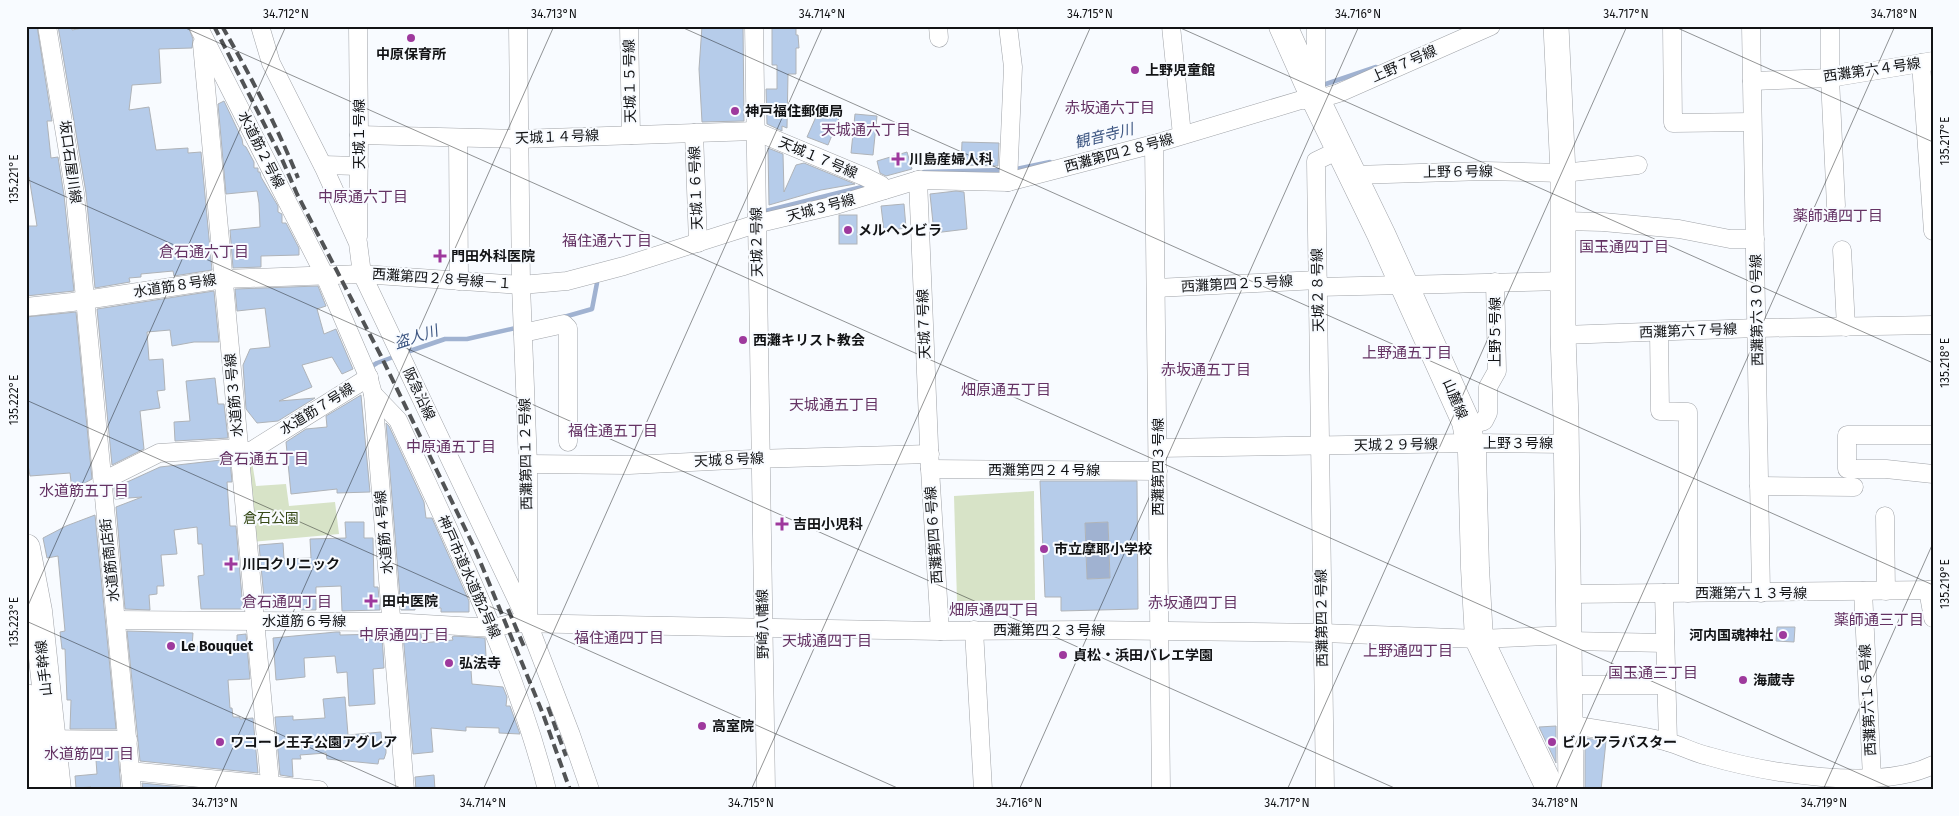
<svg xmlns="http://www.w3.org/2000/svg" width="1959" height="816" viewBox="0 0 1959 816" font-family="'Fira Sans','Noto Sans JP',sans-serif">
<rect width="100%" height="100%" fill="#f8fbff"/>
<g fill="#d7e3c7">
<polygon points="251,456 256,486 286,484 289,506 335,502 339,534 251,542 244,461"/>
<polygon points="1034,491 1035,600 957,601 954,496"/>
</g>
<polygon fill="#a0b2d1" points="1108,522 1110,578 1087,579 1085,523"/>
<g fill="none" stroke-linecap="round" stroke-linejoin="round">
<g stroke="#a0b2d1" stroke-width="4.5">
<polyline points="1320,86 1376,67"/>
<polyline points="1011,170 1050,162"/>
<polyline points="924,172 1004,170"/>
<polyline points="761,212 870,185"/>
<polyline points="564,317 592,309 597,283"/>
<polyline points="404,353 445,339 467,339 520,327"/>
<polyline points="369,368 377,363 396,356"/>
</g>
</g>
<g fill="#b6ccea" stroke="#afb3b8" fill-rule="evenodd">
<polygon points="26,26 37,26 52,121 47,121 51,158 58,157 64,195 74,291 26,296 26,226 37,226 29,177 26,177"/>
<polygon points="58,26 72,26 72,30 94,26 188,26 193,39 192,48 159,49 161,83 132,85 129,110 149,107 156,150 188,148 188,153 201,152 212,270 174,276 173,271 141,274 141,277 129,278 130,282 95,288 86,193"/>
<polygon points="702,26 743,26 744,121 702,122 699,69"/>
<polygon points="772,26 796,26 796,35 798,35 799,48 796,48 796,74 788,74 787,128 782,126 782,131 767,124 766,89 777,89 777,65 772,65"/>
<polygon points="224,101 242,139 243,145 246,147 254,162 254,168 258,168 258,172 260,172 261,177 278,206 278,212 282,214 282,223 286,223 299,248 299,255 261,256 261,267 233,268 230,230 260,227 259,203 257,191 226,194 218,104"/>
<polygon points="819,110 839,118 828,145 807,137"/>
<polygon points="855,114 877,116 873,155 851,153"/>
<polygon points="962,142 999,143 998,166 961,165"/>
<polygon points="768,148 783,154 784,192 796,165 804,163 855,184 821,190 769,205"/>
<polygon points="907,152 912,169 886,176 880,173 877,161"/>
<polygon points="956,191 964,192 967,229 934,233 930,194"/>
<polygon points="904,204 906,228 884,231 881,206"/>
<rect x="839" y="215" width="18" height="29"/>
<polygon points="318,286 326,306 317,309 324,334 336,329 353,369 342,374 332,357 302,365 312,387 279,401 315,398 278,421 257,423 246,409 243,365 250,349 270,347 265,308 237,311 235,289"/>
<polygon points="214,291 219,342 194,342 172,346 170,330 147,332 149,360 163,359 165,390 157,391 160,408 140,411 144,449 112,465 97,309"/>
<polygon points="76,312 92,479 72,490 70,473 30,476 26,454 26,317"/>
<polygon points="215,378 218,404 224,404 228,438 175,441 174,422 190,421 186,381"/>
<polygon points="361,395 370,492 337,493 337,489 291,494 286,442 306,429 327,427 326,416"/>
<polygon points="386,423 389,426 424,502 426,518 432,518 469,601 469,612 441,612 441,608 415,608 415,610 401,610"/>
<polygon points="230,459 232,482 227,482 230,526 236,526 243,609 201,609 198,576 204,575 202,544 198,544 197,527 174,530 177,554 161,555 164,586 157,586 157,594 149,595 150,610 125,609 116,507 142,497 115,499 114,488 160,467"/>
<path d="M 1040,481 L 1137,481 L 1138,609 L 1061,611 L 1061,597 L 1045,597 ZM 1108,522 L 1110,578 L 1087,579 L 1085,523 Z"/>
<polygon points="95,515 116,729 70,729 71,700 67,700 65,649 62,649 60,632 65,631 58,556 47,558 43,538 66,526"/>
<polygon points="345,522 364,522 364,538 373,538 374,587 378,587 380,610 342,611 341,586 316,587 316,610 301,610 301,607 265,609 259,545 283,543 284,559 311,558 310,539 346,538"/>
<polygon points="1777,627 1795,627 1794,642 1776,641"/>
<polygon points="127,631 193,633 192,647 237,641 237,635 246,634 250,679 228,680 230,708 232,708 233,717 240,717 240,719 253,718 258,773 140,761"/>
<polygon points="336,632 340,632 340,635 382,634 384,668 373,669 375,704 349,706 347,672 337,673 335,656 304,658 305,677 276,680 273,638"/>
<polygon points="403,634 421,634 422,643 453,640 452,637 454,636 485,638 486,656 470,656 472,684 503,687 507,697 506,706 510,706 520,734 499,733 499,728 466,727 466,731 431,728 433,752 413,754"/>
<polygon points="345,697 348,735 381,732 382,742 386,742 386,753 384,759 379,759 378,764 327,759 326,753 300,755 301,759 292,759 293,777 280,775 275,717 293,716 293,720 325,718 323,699"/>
<polygon points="1556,726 1556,763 1539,727"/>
<polygon points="1585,738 1606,741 1601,790 1585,790"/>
<polygon points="101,750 118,750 121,790 91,790 91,787 76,788 75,776 97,774 96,760 100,760"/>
<polygon points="434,775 435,790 416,790 415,777"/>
<polygon points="142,783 210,790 143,790"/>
</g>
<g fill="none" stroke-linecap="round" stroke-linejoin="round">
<g stroke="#a0a3a8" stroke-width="19">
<g id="street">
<polyline points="47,26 75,194 132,790"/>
<path d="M 198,26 L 324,274 L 368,376 L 373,394 L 398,420 C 453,540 514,660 547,790"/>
<polyline points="260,26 271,63 325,170 358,243 362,274 528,623 571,735 590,790"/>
<polyline points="518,26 521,285 528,464 528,618"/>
<polyline points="629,26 631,135"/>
<polyline points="754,26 766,790"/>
<polyline points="938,26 939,38"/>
<polyline points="1171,26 1182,135"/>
<polyline points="1672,26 1673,123 1752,122"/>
<polyline points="1751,26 1761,593"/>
<polyline points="1830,26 1830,78 1836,206"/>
<polyline points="202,44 270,783"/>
<polyline points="1921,63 1933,231"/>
<polyline points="1752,81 1830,78 1933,61"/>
<polyline points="1316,88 1316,26"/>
<polyline points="694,133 698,243"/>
<polyline points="359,135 518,139 755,131 865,177 881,185 884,190"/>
<polyline points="458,138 459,281"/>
<polyline points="1154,144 1161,790"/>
<polyline points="323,165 359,166"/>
<polyline points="1354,175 1485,171 1563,173 1638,165"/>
<polyline points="918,180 930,469 940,631"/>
<polyline points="1008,182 1013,67 1008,26"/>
<polyline points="1563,221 1603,222 1679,229 1730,239 1755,239"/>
<polyline points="358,237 359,135 358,26"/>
<polyline points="1842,250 1846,327"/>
<polyline points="1318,287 1563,281"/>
<polyline points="1156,288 1318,280"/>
<polyline points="26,307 72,302 224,279 362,274 521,285 567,281 624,266 756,224 836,205 918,180 1008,182 1154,144 1301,100 1316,100 1339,93 1491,26"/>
<polyline points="1659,332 1660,411 1688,412 1688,593"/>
<polyline points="523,333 564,324 568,328 568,442"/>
<polyline points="1563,335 1757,328 1933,325"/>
<polyline points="373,394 405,790"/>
<polyline points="1466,422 1477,423 1484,421 1488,413 1488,387 1497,371 1495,282"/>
<polyline points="1933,435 1847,435 1847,469 1886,469 1933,474"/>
<polyline points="1158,448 1470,443 1566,444"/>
<polyline points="239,451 251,451 369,377"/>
<polyline points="528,464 629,465 753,459 930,454"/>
<polyline points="930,469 1158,471"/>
<polyline points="103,481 159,453 239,448"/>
<polyline points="1759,486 1854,487"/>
<polyline points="1885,516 1886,591"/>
<polyline points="1928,590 1933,618"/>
<polyline points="1863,591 1872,778"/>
<polyline points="1664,593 1668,742"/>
<polyline points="1569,594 1933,590"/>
<polyline points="116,620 391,622 493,628 514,623 940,631 1086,630 1323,633 1479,639 1569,635"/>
<polyline points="974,630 983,790"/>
<polyline points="1570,641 1665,643"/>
<polyline points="1570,685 1666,685"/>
<path d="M 1571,725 C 1603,730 1636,734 1668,742 C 1682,746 1694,753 1708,756 C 1766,773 1878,792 1933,765"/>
<polyline points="42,739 128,740"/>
<polyline points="130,771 319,790"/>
<polyline points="1325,790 1316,161 1341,149"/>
</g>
</g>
<g stroke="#a0a3a8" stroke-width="26">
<polyline id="secondary" points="1556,26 1563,173 1563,335 1566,419 1571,790"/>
</g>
<g stroke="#a0a3a8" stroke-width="29">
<g id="primary">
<polyline points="1283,26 1316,100 1381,234 1466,422 1472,452 1475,568 1479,639 1551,790"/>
<polyline points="26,548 38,611 57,790"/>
<polyline points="26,698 36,790"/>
</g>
</g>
<use href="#street" stroke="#fff" stroke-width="18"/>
<use href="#secondary" stroke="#fff" stroke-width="25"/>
<use href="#primary" stroke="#fff" stroke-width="28"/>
<g stroke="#515355" stroke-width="4" stroke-dasharray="10 5" stroke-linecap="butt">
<polyline points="214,26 281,157 297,194 381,356 475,549 543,714 570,790"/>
<path d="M 222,26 C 250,75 277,126 298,178"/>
<polyline points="508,609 525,649"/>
<polyline points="548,707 566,756"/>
</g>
</g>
<path fill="none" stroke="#121315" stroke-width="1" stroke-opacity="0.45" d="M 181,26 L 1896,790M 679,26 L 1933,585M 1176,26 L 1933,363M 1673,26 L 1933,142M 26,179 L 1399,790M 26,400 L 902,790M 26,610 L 286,26M 26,621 L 405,790M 214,790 L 554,26M 483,790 L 823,26M 751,790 L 1091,26M 1019,790 L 1359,26M 1287,790 L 1627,26M 1555,790 L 1895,26M 1823,790 L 1933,543"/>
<g fill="#9e399d" stroke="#f8fbff" stroke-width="2">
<circle cx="411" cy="38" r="5"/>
<circle cx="1135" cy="70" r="5"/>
<circle cx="735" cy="111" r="5"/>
<path d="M895.5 151.5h5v5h5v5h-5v5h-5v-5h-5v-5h5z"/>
<circle cx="848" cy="230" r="5"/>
<path d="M437.5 248.5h5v5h5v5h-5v5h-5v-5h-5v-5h5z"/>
<circle cx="743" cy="340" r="5"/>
<path d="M779.5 516.5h5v5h5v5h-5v5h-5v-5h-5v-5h5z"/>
<circle cx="1044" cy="549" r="5"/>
<path d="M228.5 556.5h5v5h5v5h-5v5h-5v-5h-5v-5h5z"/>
<path d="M368.5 593.5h5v5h5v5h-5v5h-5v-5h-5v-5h5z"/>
<circle cx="1783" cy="635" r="5"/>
<circle cx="171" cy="646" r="5"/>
<circle cx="1063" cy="655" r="5"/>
<circle cx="449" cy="663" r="5"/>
<circle cx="1743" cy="680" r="5"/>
<circle cx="702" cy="726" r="5"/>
<circle cx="220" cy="742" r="5"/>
<circle cx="1552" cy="742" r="5"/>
</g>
<g text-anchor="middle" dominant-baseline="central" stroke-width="4" stroke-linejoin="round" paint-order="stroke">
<g font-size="14" font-weight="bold" fill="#121315" stroke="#f8fbff" text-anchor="start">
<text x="411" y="54" text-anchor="middle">中原保育所</text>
<text x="1145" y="70">上野児童館</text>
<text x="745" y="111">神戸福住郵便局</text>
<text x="909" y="159">川島産婦人科</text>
<text x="858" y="230">メルヘンビラ</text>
<text x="451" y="256">門田外科医院</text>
<text x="753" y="340">西灘キリスト教会</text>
<text x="793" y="524">吉田小児科</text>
<text x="1054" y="549">市立摩耶小学校</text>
<text x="242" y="564">川口クリニック</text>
<text x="382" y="601">田中医院</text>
<text x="1773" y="635" text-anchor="end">河内国魂神社</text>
<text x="181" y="646">Le Bouquet</text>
<text x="1073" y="655">貞松・浜田バレエ学園</text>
<text x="459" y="663">弘法寺</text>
<text x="1753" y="680">海蔵寺</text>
<text x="712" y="726">高室院</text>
<text x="230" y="742">ワコーレ王子公園アグレア</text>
<text x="1562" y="742">ビル アラバスター</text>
</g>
<g font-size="14" fill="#121315" stroke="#f8fbff">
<text transform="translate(1404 64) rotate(-24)">上野７号線</text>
<text transform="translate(1872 70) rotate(-8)">西灘第六４号線</text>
<text transform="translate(630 81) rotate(-91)">天城１５号線</text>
<text transform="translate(359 134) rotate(-90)">天城１号線</text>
<text transform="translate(557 137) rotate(-2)">天城１４号線</text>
<text transform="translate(261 150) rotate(63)">水道筋２号線</text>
<text transform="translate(1119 153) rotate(-15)">西灘第四２８号線</text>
<text transform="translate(818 158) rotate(23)">天城１７号線</text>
<text transform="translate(70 162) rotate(82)">坂口石屋川線</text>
<text transform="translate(1458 172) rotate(-1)">上野６号線</text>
<text transform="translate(696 188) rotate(-92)">天城１６号線</text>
<text transform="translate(821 208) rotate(-15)">天城３号線</text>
<text transform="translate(757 242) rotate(-91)">天城２号線</text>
<text transform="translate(442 279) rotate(4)">西灘第四２８号線－１</text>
<text transform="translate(1237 284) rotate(-3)">西灘第四２５号線</text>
<text transform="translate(175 286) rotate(-9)">水道筋８号線</text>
<text transform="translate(1318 290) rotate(-91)">天城２８号線</text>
<text transform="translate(1757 310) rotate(-91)">西灘第六３０号線</text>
<text transform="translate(924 324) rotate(-92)">天城７号線</text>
<text transform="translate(1688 331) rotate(-2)">西灘第六７号線</text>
<text transform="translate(1495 332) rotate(-90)">上野５号線</text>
<text transform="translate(419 394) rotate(65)">阪急沿線</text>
<text transform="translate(234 395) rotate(-95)">水道筋３号線</text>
<text transform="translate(1455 399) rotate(67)">山麓線</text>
<text transform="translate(317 409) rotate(-32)">水道筋７号線</text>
<text x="1518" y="443">上野３号線</text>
<text transform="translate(1396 445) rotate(-1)">天城２９号線</text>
<text transform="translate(526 454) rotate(-91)">西灘第四１２号線</text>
<text transform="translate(729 460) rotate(-3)">天城８号線</text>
<text transform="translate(1158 467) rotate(-90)">西灘第四３号線</text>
<text x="1044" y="470">西灘第四２４号線</text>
<text transform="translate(384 532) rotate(-95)">水道筋４号線</text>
<text transform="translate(934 535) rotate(-94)">西灘第四６号線</text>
<text transform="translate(110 560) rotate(-96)">水道筋商店街</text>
<text transform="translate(469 577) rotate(66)">神戸市道水道筋2号線</text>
<text x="1751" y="593">西灘第六１３号線</text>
<text transform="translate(1322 618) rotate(-91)">西灘第四２号線</text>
<text x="304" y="621">水道筋６号線</text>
<text transform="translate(763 624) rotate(-91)">野崎八幡線</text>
<text x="1049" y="630">西灘第四２３号線</text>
<text transform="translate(44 668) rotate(-96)">山手幹線</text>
<text transform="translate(1868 700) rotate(-93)">西灘第六１６号線</text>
</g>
<g font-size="14" fill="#364916" stroke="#f8fbff">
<text x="271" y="518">倉石公園</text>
</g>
<g font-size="15" fill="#643263" stroke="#f8fbff">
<text x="1110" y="108">赤坂通六丁目</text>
<text x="866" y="130">天城通六丁目</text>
<text x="363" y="197">中原通六丁目</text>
<text x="1838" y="216">薬師通四丁目</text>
<text x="607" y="241">福住通六丁目</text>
<text x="1624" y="247">国玉通四丁目</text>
<text x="204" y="252">倉石通六丁目</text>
<text x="1407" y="353">上野通五丁目</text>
<text x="1206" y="370">赤坂通五丁目</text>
<text x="1006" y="390">畑原通五丁目</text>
<text x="834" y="405">天城通五丁目</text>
<text x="613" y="431">福住通五丁目</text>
<text x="451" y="447">中原通五丁目</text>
<text x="264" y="459">倉石通五丁目</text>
<text x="84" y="491">水道筋五丁目</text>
<text x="287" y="602">倉石通四丁目</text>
<text x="1193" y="603">赤坂通四丁目</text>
<text x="994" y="610">畑原通四丁目</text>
<text x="1879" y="620">薬師通三丁目</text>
<text x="404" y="635">中原通四丁目</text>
<text x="619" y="638">福住通四丁目</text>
<text x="827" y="641">天城通四丁目</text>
<text x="1408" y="651">上野通四丁目</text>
<text x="1653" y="673">国玉通三丁目</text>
<text x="89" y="754">水道筋四丁目</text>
</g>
<g font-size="15" font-style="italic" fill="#3d5682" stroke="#f8fbff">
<text transform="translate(1104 136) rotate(-14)">観音寺川</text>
<text transform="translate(416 337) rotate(-18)">盗人川</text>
</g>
</g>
<rect width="1959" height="816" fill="none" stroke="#f8fbff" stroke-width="55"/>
<rect x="28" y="28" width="1904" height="760" fill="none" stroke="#121315" stroke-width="2"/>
<g font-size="12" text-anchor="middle" fill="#121315">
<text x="286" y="18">34.712°N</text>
<text x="554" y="18">34.713°N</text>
<text x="822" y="18">34.714°N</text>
<text x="1090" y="18">34.715°N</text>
<text x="1358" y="18">34.716°N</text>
<text x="1626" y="18">34.717°N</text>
<text x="1894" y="18">34.718°N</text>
<text transform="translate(1945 141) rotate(-90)" y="4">135.217°E</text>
<text transform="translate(14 179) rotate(-90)" y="4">135.221°E</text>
<text transform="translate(1945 363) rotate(-90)" y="4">135.218°E</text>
<text transform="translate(14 400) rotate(-90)" y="4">135.222°E</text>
<text transform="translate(1945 584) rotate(-90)" y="4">135.219°E</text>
<text transform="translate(14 622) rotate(-90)" y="4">135.223°E</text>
<text x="215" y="807">34.713°N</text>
<text x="483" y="807">34.714°N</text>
<text x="751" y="807">34.715°N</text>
<text x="1019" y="807">34.716°N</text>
<text x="1287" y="807">34.717°N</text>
<text x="1555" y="807">34.718°N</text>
<text x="1824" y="807">34.719°N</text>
</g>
</svg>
